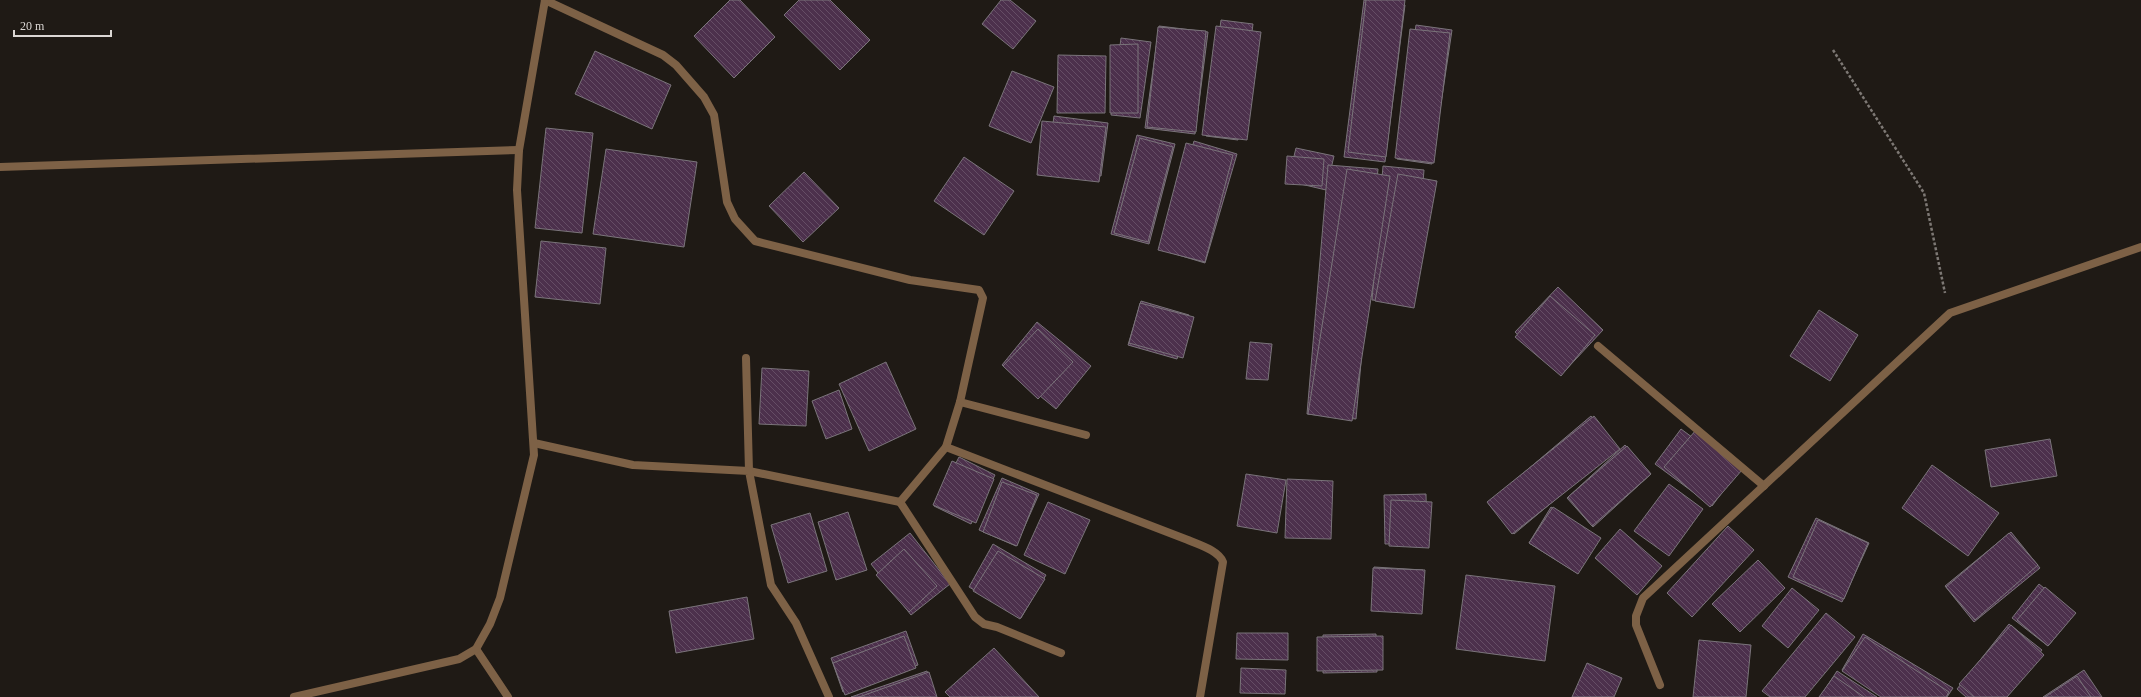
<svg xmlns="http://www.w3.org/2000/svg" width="2141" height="697" viewBox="0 0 2141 697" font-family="Georgia,serif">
<defs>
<pattern id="building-back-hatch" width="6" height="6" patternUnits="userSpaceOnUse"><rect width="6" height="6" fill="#4c304c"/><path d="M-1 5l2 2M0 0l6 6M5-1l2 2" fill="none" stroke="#654d65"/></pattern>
</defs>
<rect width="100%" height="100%" fill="#1f1a15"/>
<g fill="url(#building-back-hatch)" stroke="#7a747a">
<polygon points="730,0 740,0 775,37 734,78 694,36"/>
<polygon points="799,0 830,0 870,40 840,70 784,15"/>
<polygon points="1001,0 1010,0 1036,21 1013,49 982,24"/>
<polygon points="1364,0 1405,5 1385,162 1344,157"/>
<polygon points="1366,0 1405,0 1386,157 1348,152"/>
<polygon points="1221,20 1253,24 1238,140 1206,136"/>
<polygon points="1416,25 1452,30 1432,164 1397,159"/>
<polygon points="1159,26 1208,32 1195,134 1145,128"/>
<polygon points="1216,26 1261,32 1247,140 1202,135"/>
<polygon points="1158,27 1206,31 1196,132 1147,127"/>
<polygon points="1410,29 1450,33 1434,163 1395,158"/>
<polygon points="1121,38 1151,42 1140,118 1111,115"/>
<polygon points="1138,44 1138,113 1110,113 1110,45"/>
<polygon points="595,51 671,85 652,129 575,94"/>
<polygon points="1058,55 1106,56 1105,113 1057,113"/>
<polygon points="1012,71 1054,87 1031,143 989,126"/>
<polygon points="1054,116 1108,123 1101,176 1047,168"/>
<polygon points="1042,121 1106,127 1099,182 1037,175"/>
<polygon points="546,128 593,133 582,233 535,228"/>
<polygon points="1137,135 1175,144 1149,244 1111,234"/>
<polygon points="1140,138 1173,147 1148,242 1114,233"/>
<polygon points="1194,141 1237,154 1205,263 1162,250"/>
<polygon points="1186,143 1233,155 1205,262 1158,250"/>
<polygon points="1296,148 1334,156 1326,190 1288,181"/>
<polygon points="606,149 697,162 684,247 593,234"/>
<polygon points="1287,156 1324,159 1322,186 1285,184"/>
<polygon points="964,157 1014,191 984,235 934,201"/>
<polygon points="1328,165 1378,169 1356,419 1307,414"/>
<polygon points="1383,166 1424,170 1413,304 1372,300"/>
<polygon points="1347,169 1390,176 1352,421 1308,414"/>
<polygon points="804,172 839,208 803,242 769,206"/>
<polygon points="1398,174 1437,181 1414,308 1375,301"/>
<polygon points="541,241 606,248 600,304 535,297"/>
<polygon points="1558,287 1603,330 1561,375 1515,332"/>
<polygon points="1550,296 1595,335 1561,376 1515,337"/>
<polygon points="1141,301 1189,315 1177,359 1128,345"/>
<polygon points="1140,303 1194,317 1183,358 1129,343"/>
<polygon points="1819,310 1858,335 1830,381 1790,356"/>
<polygon points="1037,322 1091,366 1056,409 1002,365"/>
<polygon points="1038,329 1073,362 1038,399 1003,366"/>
<polygon points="1250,342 1272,344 1268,380 1246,379"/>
<polygon points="886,362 916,429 869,451 839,384"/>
<polygon points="762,368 809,371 806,426 759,424"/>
<polygon points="839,390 852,429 826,439 812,401"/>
<polygon points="1591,416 1617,448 1514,534 1488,503"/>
<polygon points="1594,416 1620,449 1512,534 1487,502"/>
<polygon points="1681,429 1738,471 1712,506 1655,464"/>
<polygon points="1696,430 1742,470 1710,507 1664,467"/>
<polygon points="2050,439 2057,476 1991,487 1985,450"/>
<polygon points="1625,445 1651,474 1593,527 1567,498"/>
<polygon points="1627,446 1651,474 1592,526 1568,497"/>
<polygon points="959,457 995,475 971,524 934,506"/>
<polygon points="952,461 994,479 976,523 933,505"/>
<polygon points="1932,465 1999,513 1968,556 1902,508"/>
<polygon points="1246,474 1286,480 1277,533 1237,526"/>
<polygon points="1002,478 1039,494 1016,546 979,530"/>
<polygon points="1287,479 1333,481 1331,539 1285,538"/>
<polygon points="1002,482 1037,495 1017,546 983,532"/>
<polygon points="1669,484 1703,509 1669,556 1634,531"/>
<polygon points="1426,494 1427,543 1385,544 1384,495"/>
<polygon points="1391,500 1432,502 1429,548 1389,546"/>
<polygon points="1048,502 1090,520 1065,574 1024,555"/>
<polygon points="1551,507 1599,538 1577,573 1529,543"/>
<polygon points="1553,507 1601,538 1578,574 1529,543"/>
<polygon points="848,512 867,570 836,580 818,522"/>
<polygon points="810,513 827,571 788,583 771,525"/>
<polygon points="1816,518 1869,543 1842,602 1788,577"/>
<polygon points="1818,520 1868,543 1844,599 1793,577"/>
<polygon points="1728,526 1754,550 1692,617 1667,593"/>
<polygon points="1620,529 1662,566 1637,595 1595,558"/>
<polygon points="2011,532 2040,568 1974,622 1945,586"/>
<polygon points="910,533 950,584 911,615 871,564"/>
<polygon points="2009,533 2038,565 1975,620 1946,587"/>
<polygon points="993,544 1046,575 1021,618 969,587"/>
<polygon points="904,549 937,586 909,612 876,575"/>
<polygon points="998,551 1045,579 1020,619 973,591"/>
<polygon points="1758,560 1785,588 1740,632 1712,604"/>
<polygon points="1374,567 1423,570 1421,611 1372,608"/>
<polygon points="1373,568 1425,570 1422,614 1371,611"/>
<polygon points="1466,575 1555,586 1545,661 1456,649"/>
<polygon points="2039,584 2075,613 2048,646 2012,618"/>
<polygon points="2045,587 2076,613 2048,646 2017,620"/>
<polygon points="1792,588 1819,610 1788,648 1762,626"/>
<polygon points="747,597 754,639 676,653 669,611"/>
<polygon points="1826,613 1855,637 1805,697 1770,697 1762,691"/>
<polygon points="2009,624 2042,650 2005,697 1966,697 1957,689"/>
<polygon points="2011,625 2044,655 2007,697 1974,697 1959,684"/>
<polygon points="906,631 918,665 843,692 831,658"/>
<polygon points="1237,633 1288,633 1288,660 1236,659"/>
<polygon points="1376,634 1377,672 1323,673 1323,635"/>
<polygon points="1863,634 1953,688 1947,697 1887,697 1842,670"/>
<polygon points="904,636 916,668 845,695 833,663"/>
<polygon points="1383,636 1383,670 1317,671 1317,637"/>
<polygon points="1865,637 1949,692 1946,697 1881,697 1842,671"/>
<polygon points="1699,640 1751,645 1746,697 1693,697"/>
<polygon points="994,648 1039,697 950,697 945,692"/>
<polygon points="1587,663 1622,678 1614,697 1572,697"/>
<polygon points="1241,668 1286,670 1285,694 1240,693"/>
<polygon points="2084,670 2102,697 2043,697"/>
<polygon points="927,671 936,697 851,697"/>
<polygon points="1837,671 1877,697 1820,697"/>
<polygon points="929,672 937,697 859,697"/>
<polygon points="1834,676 1864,697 1819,697"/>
<polygon points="2077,676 2091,697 2045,697"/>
</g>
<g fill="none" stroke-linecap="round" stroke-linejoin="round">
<polyline stroke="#7d7874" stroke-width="2.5" stroke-dasharray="3 2" stroke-linecap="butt" points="1833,50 1924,193 1945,293"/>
<polyline stroke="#7d6146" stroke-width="8" points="0,167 519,150"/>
<g stroke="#7d6146" stroke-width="8">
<polyline points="545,0 663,55 676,65 704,97 714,115 727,202 735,219 755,241 910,280 979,290 983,298 960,402 946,447 900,502 749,471 746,358"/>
<polyline points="1598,346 1764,486"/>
<polyline points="960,402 1086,435"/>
<polyline points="534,443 633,465 749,471 771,585 796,623 829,697"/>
<path d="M 946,447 L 1188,540 C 1199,545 1218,550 1223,562 L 1200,697"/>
<polyline points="900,502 975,617 984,624 997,627 1061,653"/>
<polyline points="476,649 508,697"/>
<polyline points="1660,685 1636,625 1636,616 1643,598 1950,313 2141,247"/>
</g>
<polyline stroke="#7d6146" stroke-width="8" points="294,697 459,659 476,649 490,624 500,598 534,455 517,190 519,150 545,0"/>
</g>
<path d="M14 30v6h97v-6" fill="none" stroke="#dbd7d4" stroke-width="2"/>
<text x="20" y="30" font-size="12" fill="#dbd7d4" stroke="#1f1a15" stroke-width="3" paint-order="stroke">20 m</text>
</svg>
